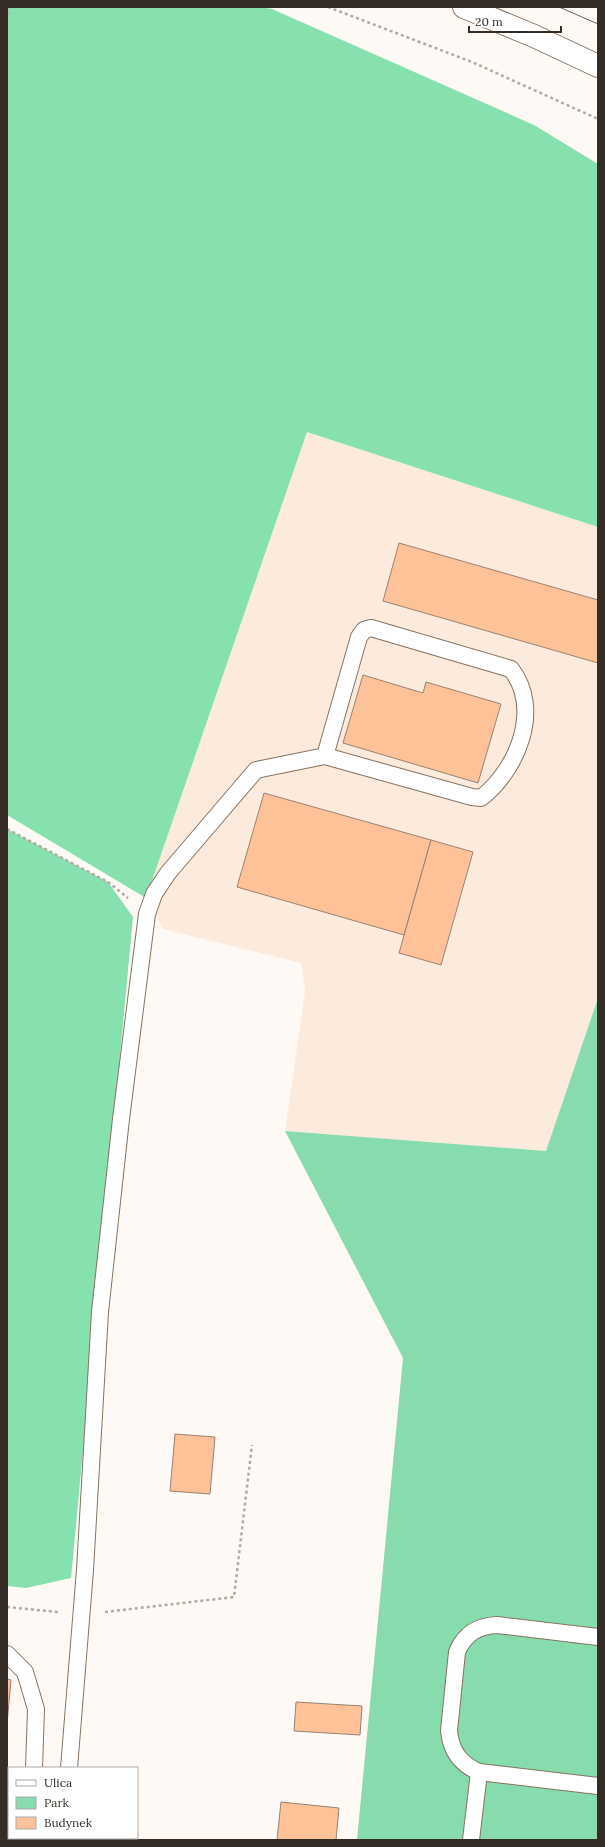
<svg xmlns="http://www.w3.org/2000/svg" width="605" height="1847" viewBox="0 0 605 1847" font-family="Lora,serif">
<rect width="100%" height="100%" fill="#fef9f5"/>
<polygon fill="#fcebdc" points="307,432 598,527 598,998 546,1151 285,1131 305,991 301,963 163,929 146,898"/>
<polygon fill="#87dcad" points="598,998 598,1840 357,1840 403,1358 285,1131 546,1151"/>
<g fill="#86e1ae">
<polygon points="7,7 261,7 272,9 534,125 598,164 598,527 307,432 146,898 7,815"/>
<polygon points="7,829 108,882 133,917 71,1578 26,1588 7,1586"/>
</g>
<g fill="#ffc197" stroke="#998273">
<polygon points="399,543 598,600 598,663 383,601"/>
<polygon points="363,675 423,693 426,682 501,704 478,783 343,743"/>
<polygon points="264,793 431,840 404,935 237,887"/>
<polygon points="431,840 473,852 441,965 399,953"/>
<polygon points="175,1434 215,1437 210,1494 170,1491"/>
<polygon points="7,1679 11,1680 7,1724"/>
<polygon points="296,1702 362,1706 360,1735 294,1731"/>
<polygon points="281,1802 339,1808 336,1840 277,1840"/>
</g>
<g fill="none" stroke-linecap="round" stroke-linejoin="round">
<g stroke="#867361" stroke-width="18">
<g id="lane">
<path d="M 598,1637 L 497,1625 C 478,1626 465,1633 457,1652 L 449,1731 C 451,1751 460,1764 479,1772 L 598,1786"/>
<polyline points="7,1654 25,1672 36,1709 34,1768"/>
<path d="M 69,1768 L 85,1570 L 100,1312 L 121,1119 L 147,914 L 154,894 L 168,873 L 256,770 L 325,756 L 472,797 L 481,798 C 518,769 542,709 511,669 L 371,628 L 364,630 L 359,637 L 325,756"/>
<polyline points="29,1840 29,1838"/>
<polyline points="63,1840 63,1838"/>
<polyline points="471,1840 479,1772"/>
</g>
</g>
<g stroke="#867361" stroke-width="24">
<polyline id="secondary" points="464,7 534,36 598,66"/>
</g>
<g stroke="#b0aaa4" stroke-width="2.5" stroke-dasharray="3 3" stroke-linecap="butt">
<polyline points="328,7 472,62 598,119"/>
<polyline points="7,14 10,7"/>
<polyline points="7,829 108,882 128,898"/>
<polyline points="7,1607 58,1612"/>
<polyline points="105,1612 234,1597 252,1445"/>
</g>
<use href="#lane" stroke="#fff" stroke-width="16"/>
<use href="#secondary" stroke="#fff" stroke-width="22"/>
<polyline stroke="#686059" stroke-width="1" points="559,7 598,24"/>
</g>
<rect width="605" height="1847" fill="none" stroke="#352d25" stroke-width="16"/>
<rect x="8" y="1767" width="130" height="72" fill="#ffffff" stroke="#aeaba8"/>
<rect x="16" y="1780" width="20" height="6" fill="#ffffff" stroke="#aeaba8"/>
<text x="44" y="1787" font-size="12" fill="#352d25">Ulica</text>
<rect x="16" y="1797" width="20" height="12" fill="#87dcad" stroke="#aeaba8"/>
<text x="44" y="1807" font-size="12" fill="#352d25">Park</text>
<rect x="16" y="1817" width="20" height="12" fill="#ffc197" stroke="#aeaba8"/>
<text x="44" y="1827" font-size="12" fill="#352d25">Budynek</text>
<path d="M469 26v6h92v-6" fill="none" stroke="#352d25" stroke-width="2"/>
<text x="475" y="26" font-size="12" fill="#352d25" stroke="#ffffff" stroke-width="3" paint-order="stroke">20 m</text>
</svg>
